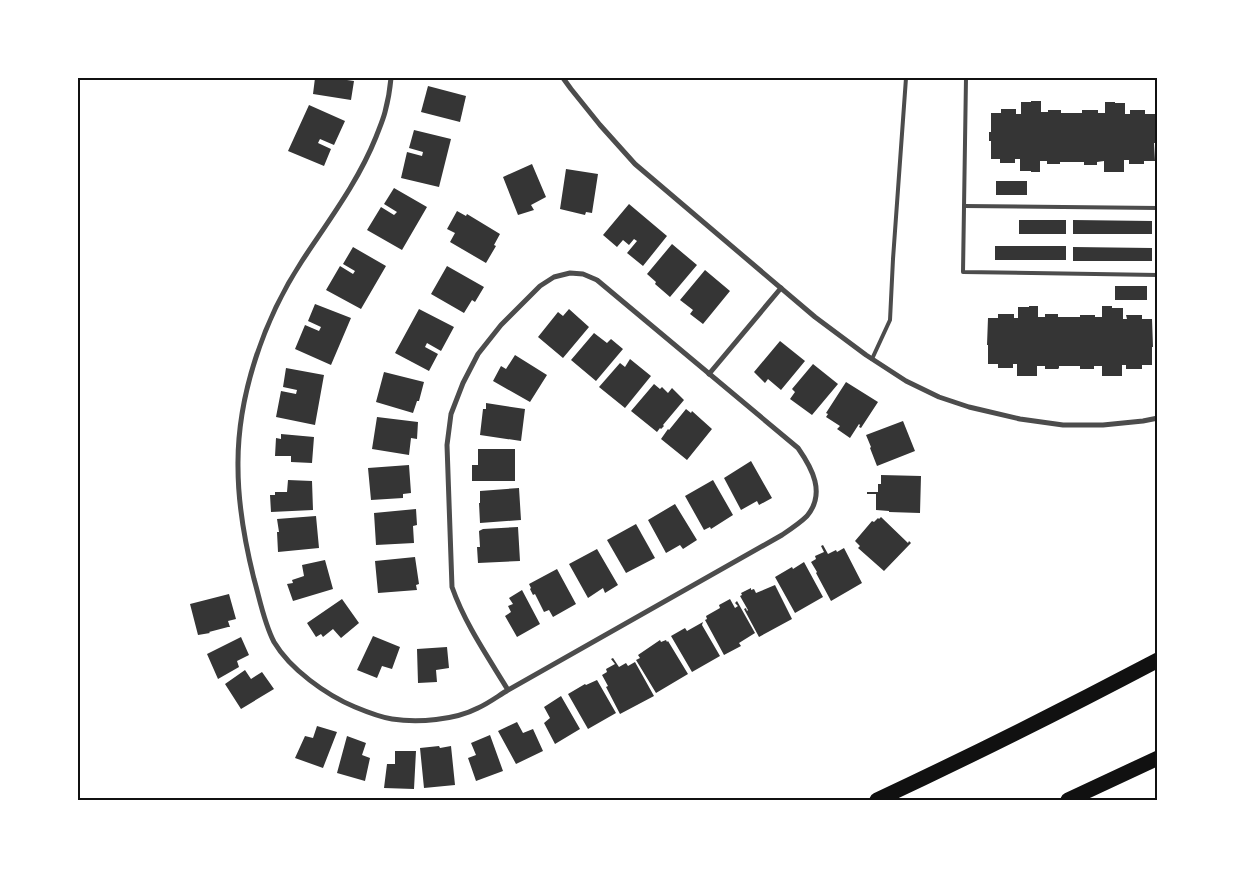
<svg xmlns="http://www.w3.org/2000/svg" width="1235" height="878" viewBox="0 0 1235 878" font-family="Quicksand,sans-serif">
<rect width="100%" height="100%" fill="#fff"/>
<g fill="#353535">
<polygon points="315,78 340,78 340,79 354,81 351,100 313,94"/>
<polygon points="428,86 466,96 460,122 421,112"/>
<polygon points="1031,101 1041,101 1041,112 1048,112 1048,110 1061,110 1061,113 1082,113 1082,110 1098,110 1098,113 1105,113 1105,102 1115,102 1115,103 1125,103 1125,114 1130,114 1130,110 1145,110 1145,114 1155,114 1156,143 1154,143 1155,161 1144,161 1144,164 1129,164 1129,160 1124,160 1124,172 1104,172 1104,161 1097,162 1097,165 1084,165 1084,162 1060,162 1060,164 1047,164 1047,161 1040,161 1040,172 1031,172 1031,171 1020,171 1020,159 1015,159 1015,163 1000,163 1000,159 991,159 991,141 989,141 989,132 991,132 991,113 1001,113 1001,109 1016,109 1016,114 1021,114 1021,102 1031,102"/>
<polygon points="309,105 345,121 334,145 320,139 318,143 331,149 324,166 288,151"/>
<polygon points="414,130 451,139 439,187 401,178 407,152 422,156 423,152 409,148"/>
<polygon points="532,164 546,197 531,205 534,210 518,215 503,177"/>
<polygon points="566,169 598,174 592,213 586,212 585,215 560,209"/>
<rect x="996" y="181" width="31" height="14"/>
<polygon points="394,188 427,207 402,250 367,230 381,207 394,215 397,212 384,204"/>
<polygon points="629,204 667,236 643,266 627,253 637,241 634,239 629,245 623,240 617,247 603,235"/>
<polygon points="457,211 466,216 467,214 500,234 494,245 496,246 486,263 450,242 455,233 447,229"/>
<rect x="1019" y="220" width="47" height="14"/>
<polygon points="1073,220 1152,221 1152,234 1073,234"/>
<polygon points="672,244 697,265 670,297 655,284 656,282 647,274"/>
<rect x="995" y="246" width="71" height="14"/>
<polygon points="353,247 386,266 361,309 326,290 340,266 353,274 355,271 343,264"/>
<polygon points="1073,247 1152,248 1152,261 1073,261"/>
<polygon points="447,266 484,287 475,302 472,300 464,313 431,294"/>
<polygon points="705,270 730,291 703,324 690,314 693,310 680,300"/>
<rect x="1115" y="286" width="32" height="14"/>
<polygon points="315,304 351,318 331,365 295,349 305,325 319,331 321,327 308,321"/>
<polygon points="1029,306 1038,306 1038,317 1045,317 1045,314 1058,314 1058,317 1080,317 1080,315 1095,315 1095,317 1102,317 1102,306 1112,306 1112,308 1123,308 1123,319 1127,319 1126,315 1142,315 1142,319 1152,319 1153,347 1152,347 1152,365 1142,365 1142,369 1126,369 1126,365 1122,365 1122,376 1102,376 1102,366 1094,366 1094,369 1080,369 1080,366 1059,366 1059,368 1058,369 1045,369 1045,366 1037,366 1037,376 1017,376 1017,364 1013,364 1013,368 998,368 998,364 988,364 988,345 987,345 988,318 998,318 998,314 1014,314 1014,318 1018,318 1018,307 1029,307"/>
<polygon points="419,309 454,327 441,351 427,343 425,347 438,354 429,371 395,353"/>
<polygon points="569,309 589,327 563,358 538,337 558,312 563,316"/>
<polygon points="594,333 607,343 611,339 623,349 596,381 571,360"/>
<polygon points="780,341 805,361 781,390 768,379 765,383 754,372"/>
<polygon points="515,355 547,375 530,402 493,381 501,366 506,369"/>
<polygon points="630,359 651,376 625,408 599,387 620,363 625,367"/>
<polygon points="813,364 838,384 812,415 790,399 795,392 792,389"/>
<polygon points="286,368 324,375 315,425 276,417 281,391 296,394 297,390 283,387"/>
<polygon points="384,372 424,382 419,401 417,401 413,413 376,402"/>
<polygon points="846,382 878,402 861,428 859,427 860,425 859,424 850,438 837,429 840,426 826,417 828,414 826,413"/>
<polygon points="654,384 660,389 662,387 668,393 672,388 684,400 663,425 664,426 661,429 660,428 657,432 631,411"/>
<polygon points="486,403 525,409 521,441 480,435 483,409 486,409"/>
<polygon points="686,409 691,413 692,411 712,429 687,460 661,439 668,429 669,430"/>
<polygon points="377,417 418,422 417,439 411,438 409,455 372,449"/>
<polygon points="903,421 915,451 877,466 870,448 871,447 866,435"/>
<polygon points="281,434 314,437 312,463 291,462 291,456 275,456 276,438 281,439"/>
<polygon points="478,449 515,449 515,481 472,481 472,465 478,465"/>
<polygon points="751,461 772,498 759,505 757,501 741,510 724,478"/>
<polygon points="409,465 411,493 403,494 403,498 371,500 368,468"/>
<polygon points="881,475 921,476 920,513 889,512 889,511 876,510 876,494 867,494 867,492 878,492 878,484 881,484"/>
<polygon points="288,480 312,481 313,510 271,512 270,495 275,495 275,492 287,492"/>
<polygon points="713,480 733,515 711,529 710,527 704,530 685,496"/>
<polygon points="519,488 521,520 480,523 479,503 480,503 480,491"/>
<polygon points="675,504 697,540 683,549 680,545 666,553 648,520"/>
<polygon points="416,509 417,525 413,526 414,543 376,545 374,513"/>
<polygon points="316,516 319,548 278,552 277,532 279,532 277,519"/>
<polygon points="881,517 908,543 909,541 911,543 884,571 858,548 860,546 855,541 872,521 874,522 878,518 879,519"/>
<polygon points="636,524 655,558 626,573 607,540"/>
<polygon points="518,527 520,561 478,563 477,547 480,547 479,531 483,529"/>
<polygon points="823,545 828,554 836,550 837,552 844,548 862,583 831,601 816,573 817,572 811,562 816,559 815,556 824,552 821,546"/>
<polygon points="597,549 618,585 605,593 603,588 588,598 569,564"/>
<polygon points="415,557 419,584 416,585 417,590 378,593 375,561"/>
<polygon points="325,560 333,589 293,601 287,584 293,583 292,580 304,576 302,565"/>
<polygon points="804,562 823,597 795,613 775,577 792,567 793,569"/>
<polygon points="557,569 576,604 553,617 549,610 544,612 535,594 533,595 530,589 531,588 529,584"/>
<polygon points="775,585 792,619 759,637 744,609 746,608 747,611 748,610 740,596 742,595 741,593 751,588 751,590 754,589 756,593"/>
<polygon points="522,590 540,624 517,637 505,616 511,612 508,606 513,604 509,598"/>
<polygon points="229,594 236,619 228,621 230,627 228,627 209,632 210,633 198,635 190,604"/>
<polygon points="342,599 359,623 341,638 333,629 323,637 321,634 316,637 307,623"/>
<polygon points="730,599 735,608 738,606 735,603 737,601 755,633 739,643 741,646 724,655 705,620 707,619 706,616 720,608 719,605"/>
<polygon points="703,622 702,625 720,656 692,672 671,636 685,628 687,631"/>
<polygon points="373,636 400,647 392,669 382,666 377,678 357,670"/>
<polygon points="241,637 249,655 237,661 239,667 218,679 207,654"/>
<polygon points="660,640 661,642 666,640 667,642 668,641 688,674 656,693 636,660 640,658 638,655"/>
<polygon points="447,647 449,668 436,670 437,682 418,683 417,649"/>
<polygon points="613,658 619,667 626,663 628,666 635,662 654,696 620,714 606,687 608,686 602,675 607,672 606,669 615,664 611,659"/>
<polygon points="245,670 251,679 262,672 274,689 241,709 225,684"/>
<polygon points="597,680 616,713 588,729 568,694 585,684 586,685"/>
<polygon points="561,696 580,729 555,744 544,723 550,718 544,707"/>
<polygon points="517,722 523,733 533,729 543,751 516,764 498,731"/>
<polygon points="317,726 337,732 323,768 295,758 305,736 313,738"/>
<polygon points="490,735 503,771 476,781 468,758 476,755 471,743"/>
<polygon points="347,736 366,743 362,755 370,758 365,781 337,773"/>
<polygon points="439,746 440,748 451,746 455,785 424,788 420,748"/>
<polygon points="395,751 416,751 414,789 384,788 387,764 395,764"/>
</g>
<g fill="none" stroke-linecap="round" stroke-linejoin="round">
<g stroke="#4c4c4c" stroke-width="4">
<polyline points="966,78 963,272 1158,275"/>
<polyline points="964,206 1158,208"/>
<polyline points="872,359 890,320 893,259 906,78"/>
</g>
<g stroke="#4c4c4c" stroke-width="5">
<path d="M 391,78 C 390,89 388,101 385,112 C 383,120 379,129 376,137 C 358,182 329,220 302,261 C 264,319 237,396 238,467 C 238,505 245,543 254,579 C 260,600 264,623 274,642 C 290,669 326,695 355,707 C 367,712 379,717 392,719 C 418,723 455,720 478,708 C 489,703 498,696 508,690 L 782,535 C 791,529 800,523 807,516 C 826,493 812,468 798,448 L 597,280 L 583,274 L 570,273 L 554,277 L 540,286 L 501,325 L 478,354 L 463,383 L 451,414 L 447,445 L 452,587 C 465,624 488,657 508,690"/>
<polyline points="563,78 571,89 600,125 635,164 815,317 866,355 906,381 939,397 969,407 1020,419 1063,425 1103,425 1143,421 1158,418"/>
<polyline points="709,374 781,288"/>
</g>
<g stroke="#111" stroke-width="15">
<path d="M 877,800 C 971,756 1065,709 1158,660"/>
<polyline points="1068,800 1158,758"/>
</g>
</g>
<rect width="1235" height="878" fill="none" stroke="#ffffff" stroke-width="158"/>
<rect x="79" y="79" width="1077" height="720" fill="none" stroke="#111" stroke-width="2"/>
</svg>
